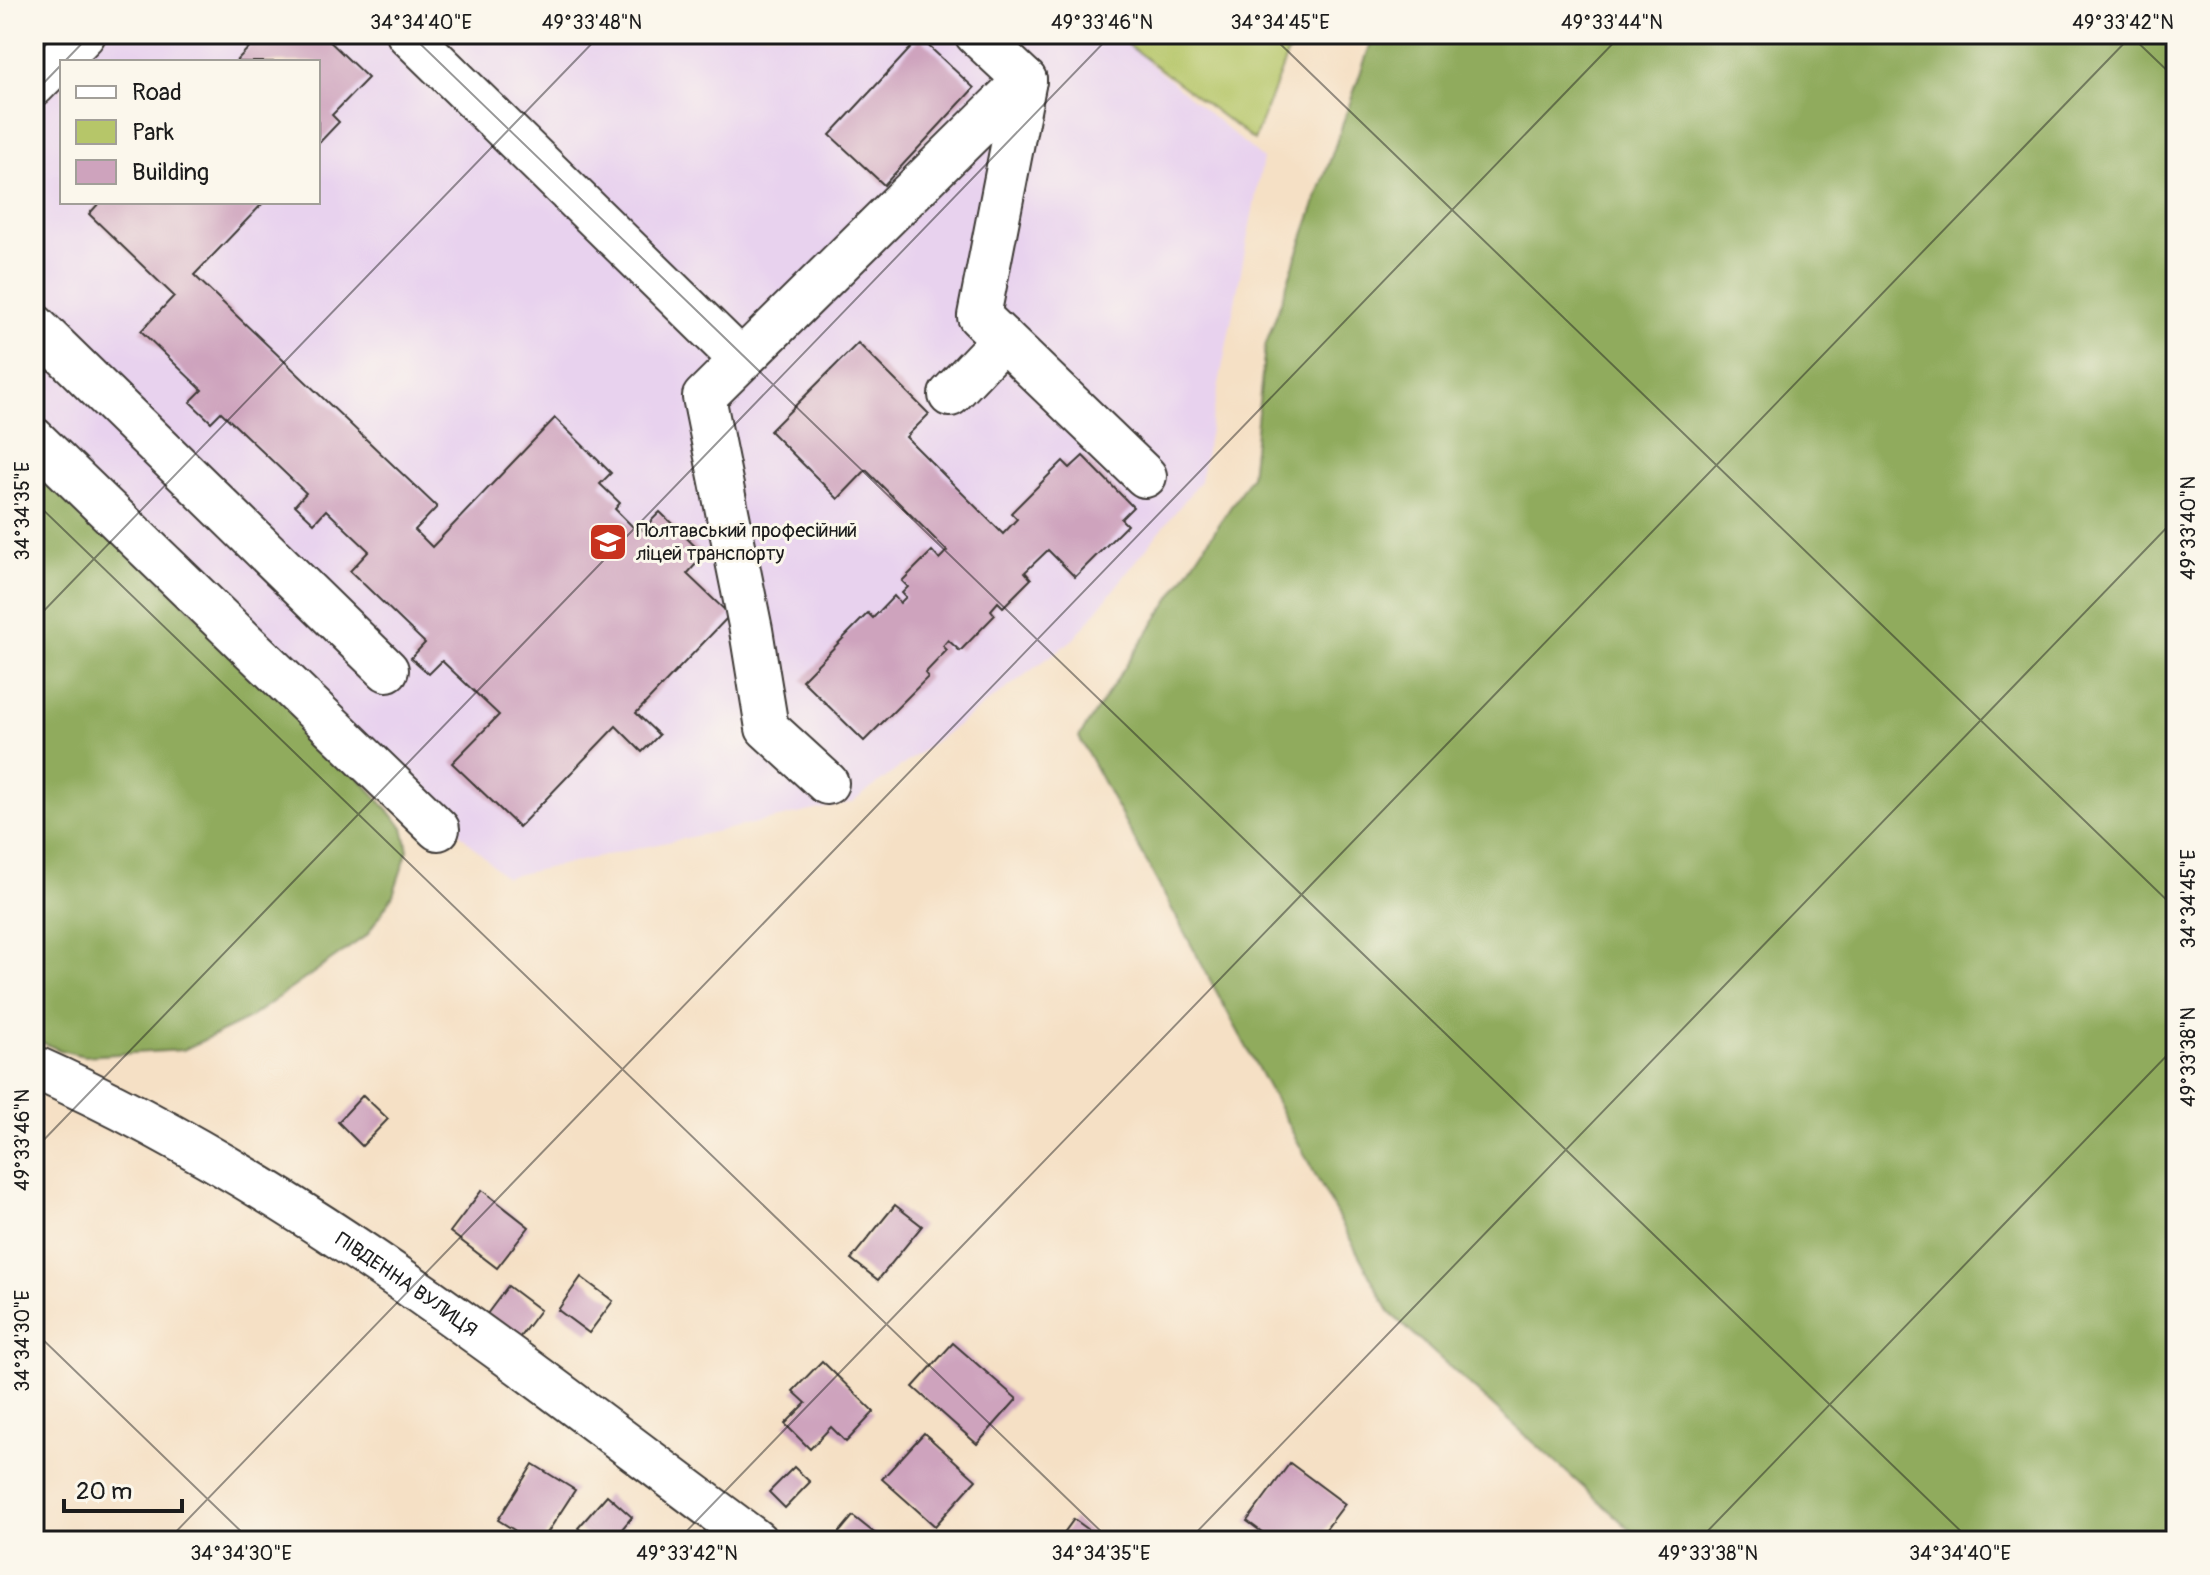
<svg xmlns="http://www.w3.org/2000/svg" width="2210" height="1575" viewBox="0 0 2210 1575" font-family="Pangolin,sans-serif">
<rect width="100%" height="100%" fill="#fbf7ec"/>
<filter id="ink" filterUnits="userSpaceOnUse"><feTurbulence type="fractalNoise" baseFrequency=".0125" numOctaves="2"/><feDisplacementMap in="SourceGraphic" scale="16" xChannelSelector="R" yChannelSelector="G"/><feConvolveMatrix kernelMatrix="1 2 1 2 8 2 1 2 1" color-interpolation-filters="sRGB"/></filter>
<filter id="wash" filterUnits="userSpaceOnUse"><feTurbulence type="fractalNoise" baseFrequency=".006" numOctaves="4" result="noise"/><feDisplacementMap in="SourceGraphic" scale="32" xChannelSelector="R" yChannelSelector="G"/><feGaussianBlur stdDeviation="1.8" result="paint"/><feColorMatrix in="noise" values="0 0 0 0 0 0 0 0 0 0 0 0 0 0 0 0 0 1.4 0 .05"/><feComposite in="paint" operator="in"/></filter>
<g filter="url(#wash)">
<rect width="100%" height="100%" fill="#f5e0c5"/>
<path fill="#e8d2ee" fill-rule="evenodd" d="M 69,34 L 1115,34 L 1263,159 L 1200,481 L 1075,638 L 853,802 L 505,877 L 34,421 L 34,70 ZM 62,62 L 318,62 L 318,202 L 62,202 Z"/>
<polygon fill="#b6c669" stroke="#697142" stroke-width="2" points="1132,34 1295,34 1254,140 1128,45"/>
<g fill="#90ab5d" stroke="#56643c" stroke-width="2">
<polygon points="1374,34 2176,34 2176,1541 1643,1541 1390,1313 1079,737 1251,476 1265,347"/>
<polygon points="34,458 326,740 403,827 408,850 393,895 367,935 248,1019 183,1050 84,1056 60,1050 34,1039"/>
</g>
<g id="blocks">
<g fill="#cea3bd">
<polygon points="262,34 322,34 368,78 332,115 339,122 318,144 318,62 235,62"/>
<polygon points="920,38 974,88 884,185 830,135"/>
<polygon points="100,202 264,202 194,275 437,507 415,530 432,547 555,418 611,473 600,484 620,503 615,509 634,528 637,525 642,530 660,512 704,555 687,574 730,615 636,713 659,735 642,752 616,726 519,827 452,763 499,715 442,661 429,674 411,658 425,643 350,571 369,551 326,510 314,523 295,505 306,493 221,412 211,422 190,402 202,390 141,331 174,296 89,214"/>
<polygon points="858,343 929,414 906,437 1003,534 1017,519 1011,513 1063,461 1070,468 1083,456 1133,507 1121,519 1127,525 1075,577 1048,550 1025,572 1031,579 1003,607 998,602 991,610 995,615 960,651 948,640 943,646 947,650 925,673 928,677 864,741 802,680 868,613 873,618 894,596 900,603 906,597 902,593 908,587 902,581 932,551 939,559 947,551 866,470 838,499 770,431"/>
<polygon points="363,1095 388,1119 362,1146 338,1122"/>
<polygon points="482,1190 529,1227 497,1268 450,1232"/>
<polygon points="895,1205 922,1226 878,1280 851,1259"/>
<polygon points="581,1277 613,1301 589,1333 558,1310"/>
<polygon points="508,1286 540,1310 519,1338 487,1314"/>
<polygon points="953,1343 1017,1399 977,1444 913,1387"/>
<polygon points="822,1361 874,1412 846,1442 831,1427 810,1449 785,1424 806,1403 793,1391"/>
<polygon points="924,1433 976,1480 935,1526 882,1479"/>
<polygon points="1290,1463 1345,1504 1317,1541 1274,1541 1247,1521"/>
<polygon points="533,1464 575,1490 542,1541 532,1541 498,1520"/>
<polygon points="794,1467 810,1482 785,1508 769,1492"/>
<polygon points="607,1495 632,1517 612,1541 593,1541 578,1528"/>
<polygon points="853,1516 878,1536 874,1541 832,1541"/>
<polygon points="1074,1519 1104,1541 1058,1541"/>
</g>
</g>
</g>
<g filter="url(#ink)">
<use href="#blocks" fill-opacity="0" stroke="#3d3935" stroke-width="2"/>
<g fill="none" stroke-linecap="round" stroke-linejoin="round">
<g stroke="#3d3935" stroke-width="46">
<g id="minor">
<polyline points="408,34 741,360"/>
<polyline points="1025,80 979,316 1145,476"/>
<polyline points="34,85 84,34"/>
<polyline points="34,325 387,670"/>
<polyline points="950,395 1003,339"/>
<polyline points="34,439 438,829"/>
<polyline points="827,783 767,728 751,630 704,397 1025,80 976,34"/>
<path id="s1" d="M 34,1067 C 299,1185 524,1369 756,1541"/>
</g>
</g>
<use href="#minor" stroke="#fff" stroke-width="42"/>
</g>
</g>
<path fill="none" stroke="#1c1c1c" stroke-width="2" stroke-opacity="0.45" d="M 410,34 L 1971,1541M 1270,34 L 2176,909M 2129,34 L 2176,79M 64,62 L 91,34M 34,93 L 62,64M 34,501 L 1111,1541M 34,621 L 601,34M 34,1150 L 1112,34M 34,1331 L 251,1541M 167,1541 L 1622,34M 677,1541 L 2133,34M 1188,1541 L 2176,518M 1698,1541 L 2176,1046"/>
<defs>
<g id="university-square" transform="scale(2)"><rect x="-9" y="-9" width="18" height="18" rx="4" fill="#c8321e" stroke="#fbf7ec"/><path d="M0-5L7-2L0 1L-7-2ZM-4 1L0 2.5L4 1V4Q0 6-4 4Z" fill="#fff"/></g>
</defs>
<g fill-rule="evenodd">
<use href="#university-square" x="608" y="542"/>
</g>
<g text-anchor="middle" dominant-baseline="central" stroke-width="6" stroke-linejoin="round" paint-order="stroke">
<g font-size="20" fill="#1c1c1c" stroke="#fbf7ec" text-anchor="start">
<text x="636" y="530">Полтавський професійний<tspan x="636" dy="23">ліцей транспорту</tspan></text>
</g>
<g font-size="20" fill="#1c1c1c" stroke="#fbf7ec">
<text stroke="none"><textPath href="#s1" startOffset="432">ПІВДЕННА ВУЛИЦЯ</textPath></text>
</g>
</g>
<rect width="2210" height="1575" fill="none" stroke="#fbf7ec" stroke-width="88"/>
<rect x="60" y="60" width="260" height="144" fill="#fbf7ec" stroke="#a29f99" stroke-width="2"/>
<rect x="76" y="86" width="40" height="12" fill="#ffffff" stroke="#a29f99" stroke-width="2"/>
<text x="132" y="100" font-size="24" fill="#1c1c1c">Road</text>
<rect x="76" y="120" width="40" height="24" fill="#b6c669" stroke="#a29f99" stroke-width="2"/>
<text x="132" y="140" font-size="24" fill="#1c1c1c">Park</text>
<rect x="76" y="160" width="40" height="24" fill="#cea3bd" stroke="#a29f99" stroke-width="2"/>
<text x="132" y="180" font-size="24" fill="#1c1c1c">Building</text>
<path d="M64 1499v12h118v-12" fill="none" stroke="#1c1c1c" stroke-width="4"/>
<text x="76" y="1499" font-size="24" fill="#1c1c1c" stroke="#fbf7ec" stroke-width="6" paint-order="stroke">20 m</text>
<rect x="44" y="44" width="2122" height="1487" fill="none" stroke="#1c1c1c" stroke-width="3"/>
<g font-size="20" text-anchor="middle" fill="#1c1c1c">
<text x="421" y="29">34°34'40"E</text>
<text x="592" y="29">49°33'48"N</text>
<text x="1102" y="29">49°33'46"N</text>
<text x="1280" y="29">34°34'45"E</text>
<text x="1612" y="29">49°33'44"N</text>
<text x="2123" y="29">49°33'42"N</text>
<text transform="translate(22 511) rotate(-90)" y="7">34°34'35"E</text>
<text transform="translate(2188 528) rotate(-90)" y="7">49°33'40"N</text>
<text transform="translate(2188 899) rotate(-90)" y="7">34°34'45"E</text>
<text transform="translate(2188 1057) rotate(-90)" y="7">49°33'38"N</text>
<text transform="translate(22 1140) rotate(-90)" y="7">49°33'46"N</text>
<text transform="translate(22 1341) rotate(-90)" y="7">34°34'30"E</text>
<text x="241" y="1560">34°34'30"E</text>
<text x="687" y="1560">49°33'42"N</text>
<text x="1101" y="1560">34°34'35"E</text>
<text x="1708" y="1560">49°33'38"N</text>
<text x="1960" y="1560">34°34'40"E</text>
</g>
</svg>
